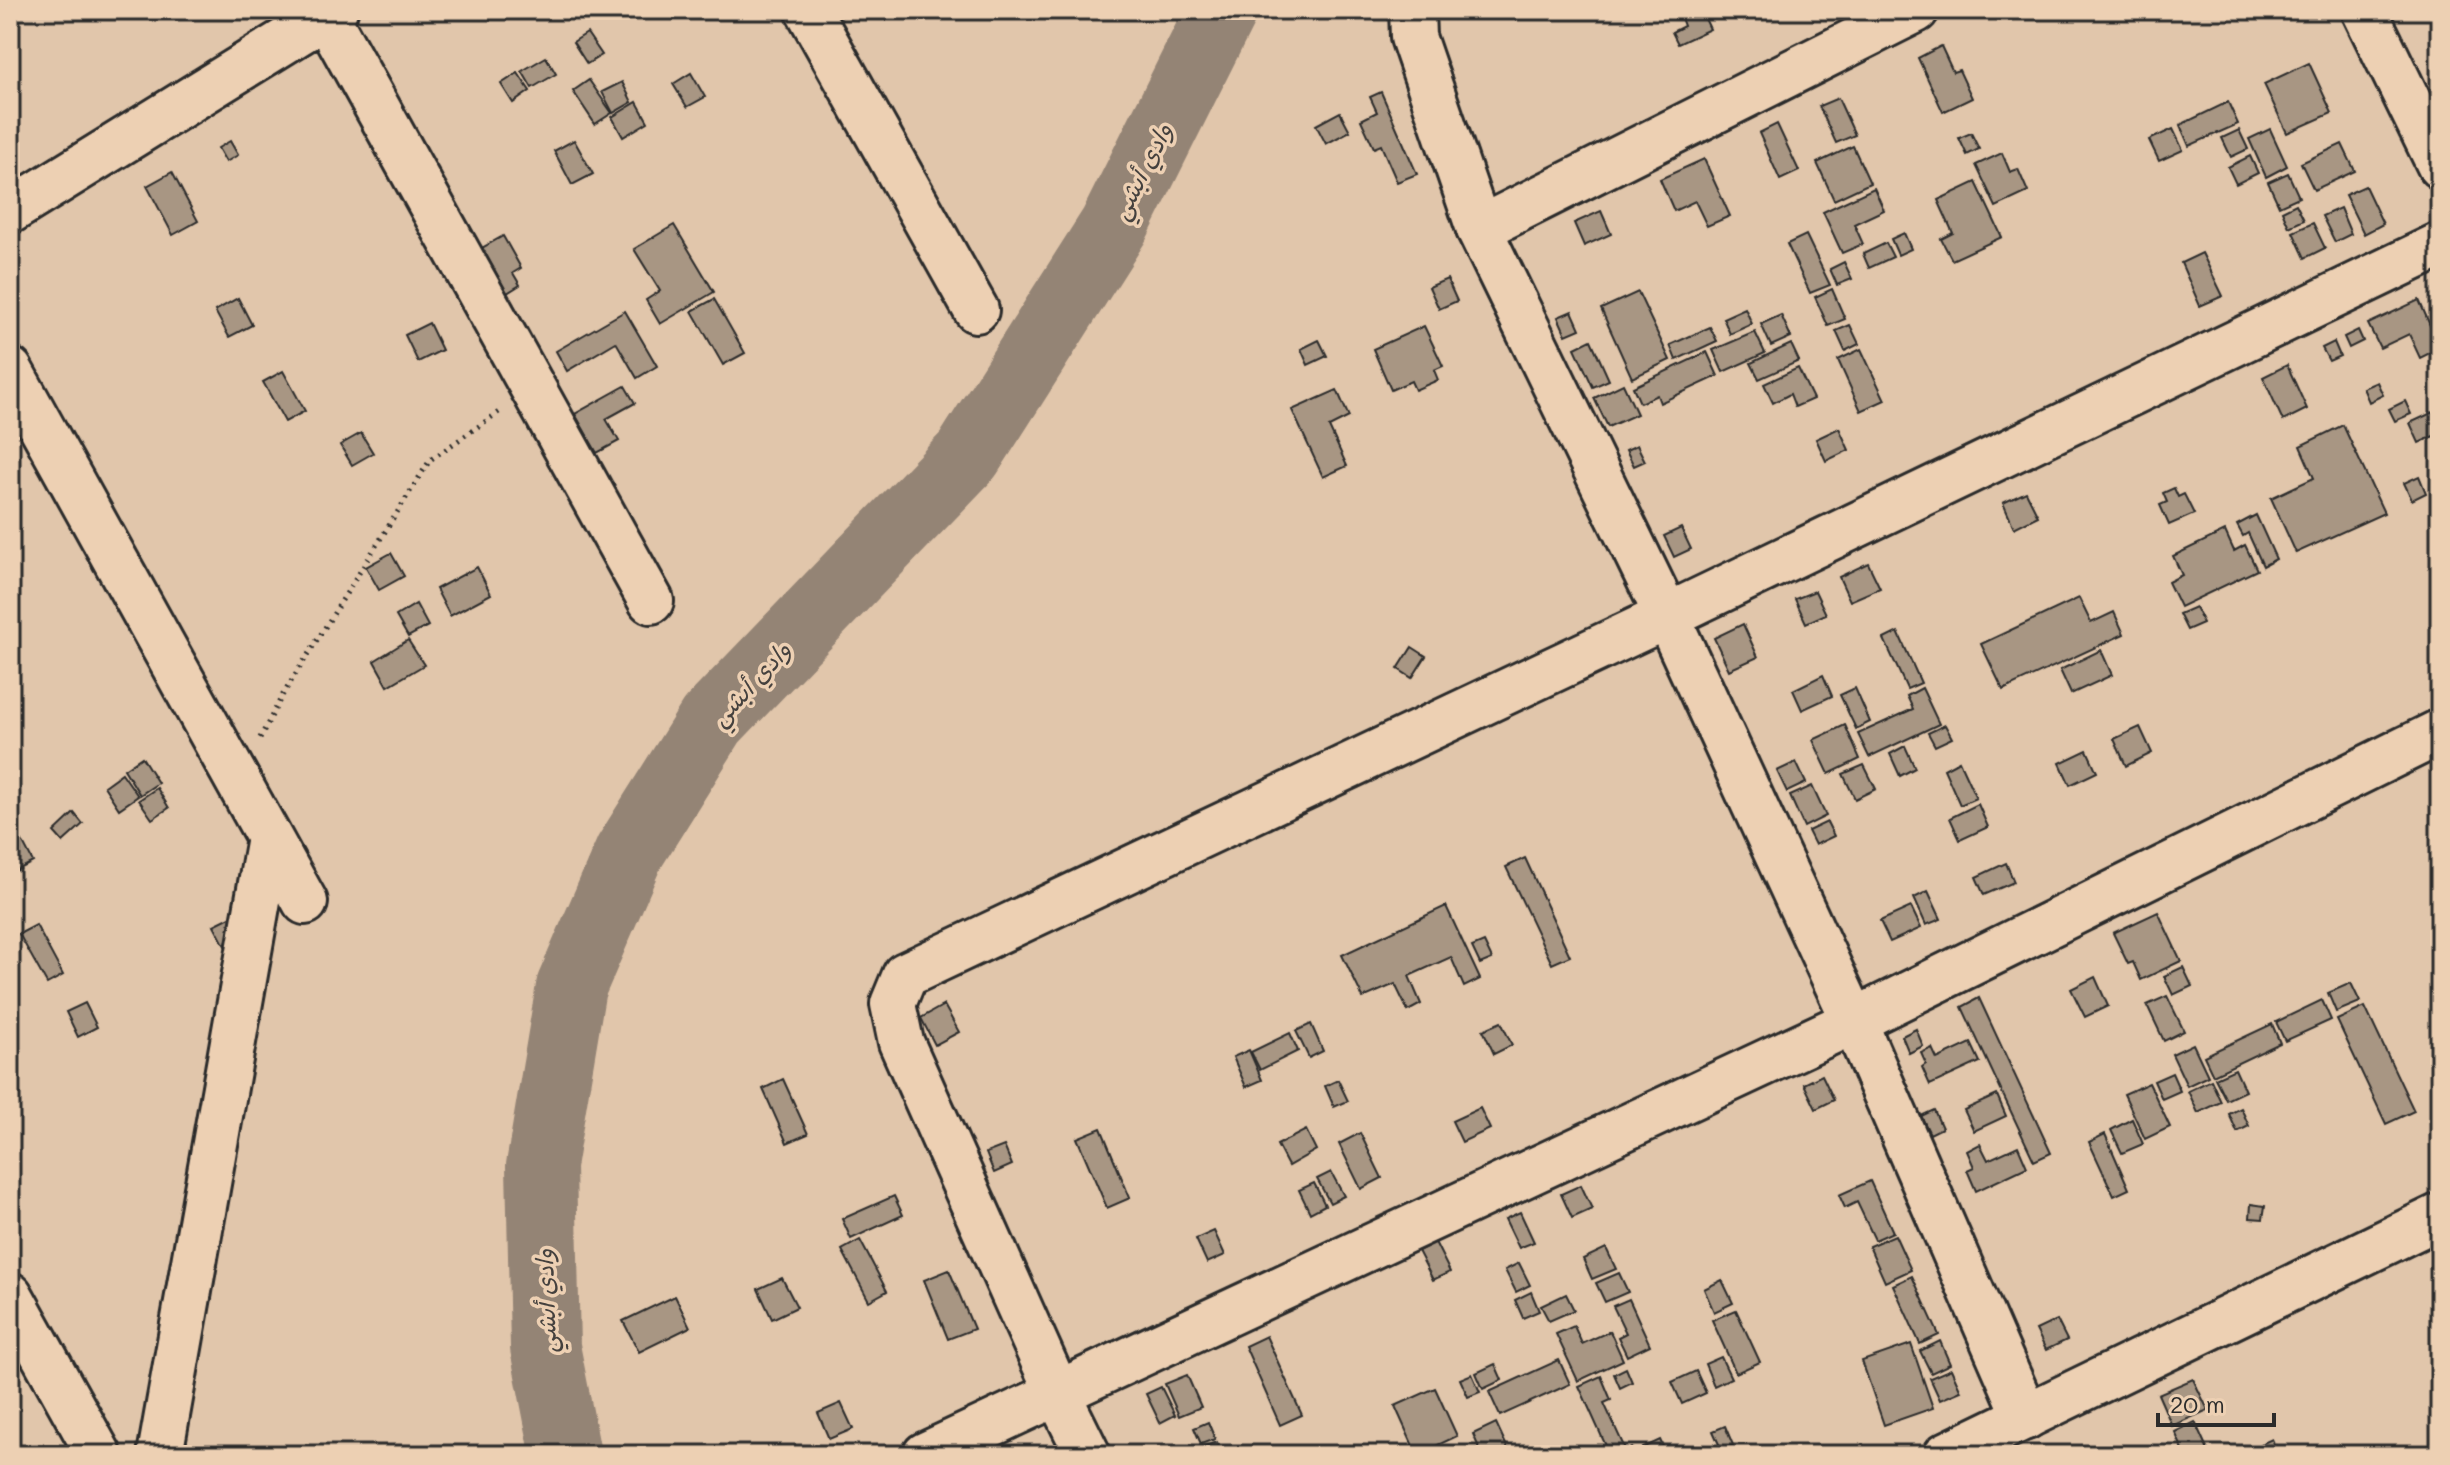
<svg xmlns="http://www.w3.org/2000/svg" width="2450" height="1465" viewBox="0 0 2450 1465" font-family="Mali,'Playpen Sans Arabic',sans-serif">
<rect width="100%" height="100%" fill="#e1c6ab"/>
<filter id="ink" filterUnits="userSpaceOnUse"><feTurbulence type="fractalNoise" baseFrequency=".0125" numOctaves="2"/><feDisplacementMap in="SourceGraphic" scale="16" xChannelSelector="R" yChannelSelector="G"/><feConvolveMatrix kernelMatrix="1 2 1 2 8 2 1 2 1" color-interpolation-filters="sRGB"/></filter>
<g filter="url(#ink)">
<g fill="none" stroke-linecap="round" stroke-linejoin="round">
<polyline stroke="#948475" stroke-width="70" points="566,1455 545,1347 541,1166 571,987 629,853 712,721 968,455 1114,226 1222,10"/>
</g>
<g fill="#a89683" stroke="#2b2b2b" stroke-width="2">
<polygon points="1690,10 1701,10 1710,29 1678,44 1672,32 1684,26 1680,15"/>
<polygon points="587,33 602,55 587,64 573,42"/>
<polygon points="1941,46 1953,72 1959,70 1972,98 1943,112 1918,58"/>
<polygon points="546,57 556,74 532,88 522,71"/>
<polygon points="2309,63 2332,113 2287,133 2264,84"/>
<polygon points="518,73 530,91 513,103 501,84"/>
<polygon points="691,73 705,97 687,107 673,84"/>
<polygon points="589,80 612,113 595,124 573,91"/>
<polygon points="622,82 632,102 613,113 602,92"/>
<polygon points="1381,92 1417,174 1397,182 1381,145 1374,148 1361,120 1377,112 1370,97"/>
<polygon points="1838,98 1855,135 1836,143 1819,106"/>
<polygon points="637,102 648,122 623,137 612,117"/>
<polygon points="2228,102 2238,124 2189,146 2180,125"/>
<polygon points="1340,112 1350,131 1326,144 1316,125"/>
<polygon points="1777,124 1799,171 1780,180 1759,133"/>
<polygon points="2173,129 2183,150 2159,161 2149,140"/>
<polygon points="2270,129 2287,166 2266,177 2249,139"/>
<polygon points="2239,130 2248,149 2231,157 2222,138"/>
<polygon points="1971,133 1979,149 1967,155 1959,138"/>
<polygon points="574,140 593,174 572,185 554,151"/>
<polygon points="230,141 238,155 226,162 218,148"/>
<polygon points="2342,144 2355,171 2314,190 2301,163"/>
<polygon points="1853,146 1870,183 1834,200 1817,163"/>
<polygon points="2002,153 2010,172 2018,169 2028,192 1996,207 1976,165"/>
<polygon points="2250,156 2258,173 2236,184 2228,167"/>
<polygon points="1704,159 1730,216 1707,226 1695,201 1674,211 1660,179"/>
<polygon points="172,172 198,221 173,235 147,186"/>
<polygon points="2288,173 2299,197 2279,206 2268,182"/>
<polygon points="1976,182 2002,237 1952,260 1941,239 1953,233 1938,200"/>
<polygon points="2365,186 2383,224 2364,234 2345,195"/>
<polygon points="1874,188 1884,210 1854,224 1863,244 1842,253 1823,212"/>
<polygon points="2296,204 2304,220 2289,227 2282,211"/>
<polygon points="2340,208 2351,234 2335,242 2322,216"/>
<polygon points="1601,211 1611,234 1584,246 1574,223"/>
<polygon points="2313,223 2325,248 2305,258 2293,232"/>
<polygon points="674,225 714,292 660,324 646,300 660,291 634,249"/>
<polygon points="1904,233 1911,249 1898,255 1891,239"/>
<polygon points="1806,235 1830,285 1810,293 1787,244"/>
<polygon points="503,236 521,268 513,273 520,285 507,293 482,248"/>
<polygon points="1886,243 1893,257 1869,268 1863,254"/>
<polygon points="2202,253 2223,296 2200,306 2181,263"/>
<polygon points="1844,262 1852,279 1837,285 1830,269"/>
<polygon points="1447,279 1457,301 1439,309 1429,287"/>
<polygon points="1832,289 1845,319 1828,326 1815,297"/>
<polygon points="1638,292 1670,360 1632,378 1601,309"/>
<polygon points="238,298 252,325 229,337 215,311"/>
<polygon points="714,299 745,353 723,365 692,311"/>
<polygon points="2419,300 2440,348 2420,358 2409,334 2380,348 2368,324"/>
<polygon points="1745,308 1752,324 1730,334 1723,318"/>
<polygon points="625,311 657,366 637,378 616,342 567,371 556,351"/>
<polygon points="1572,311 1580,329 1566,335 1558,317"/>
<polygon points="1781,315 1791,337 1771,346 1761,324"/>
<polygon points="429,323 442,350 418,362 405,335"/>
<polygon points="1850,325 1859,344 1845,351 1836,331"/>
<polygon points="1424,326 1443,366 1434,370 1438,380 1415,390 1411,381 1391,390 1373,349"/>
<polygon points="1710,327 1717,341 1676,360 1670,345"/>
<polygon points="2358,330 2363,341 2349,348 2344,337"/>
<polygon points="1755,332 1765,353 1723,372 1713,350"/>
<polygon points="1319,340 1327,356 1308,365 1301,349"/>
<polygon points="1591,340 1609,380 1593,387 1575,348"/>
<polygon points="2334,342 2340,356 2329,361 2322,348"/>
<polygon points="1791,344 1799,361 1759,379 1751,363"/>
<polygon points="1861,349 1885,400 1861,411 1838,360"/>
<polygon points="1707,352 1718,376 1660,403 1657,395 1640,403 1633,387"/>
<polygon points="2287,365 2307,409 2283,421 2263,377"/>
<polygon points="1798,368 1813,399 1795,407 1790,394 1773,403 1764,384"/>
<polygon points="283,371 305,411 285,422 263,382"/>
<polygon points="2377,382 2383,395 2369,402 2363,388"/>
<polygon points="1623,384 1637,414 1608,427 1594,398"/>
<polygon points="625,386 635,403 606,419 619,441 597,453 575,414"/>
<polygon points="1337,390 1349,417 1329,427 1347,466 1323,477 1292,410"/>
<polygon points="2405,401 2411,414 2395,421 2389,409"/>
<polygon points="2440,409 2440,433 2419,443 2410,423"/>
<polygon points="2343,425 2384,513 2296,553 2271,498 2314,478 2300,446"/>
<polygon points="1839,428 1849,450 1826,461 1816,439"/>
<polygon points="361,433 373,453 352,465 340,445"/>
<polygon points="1637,445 1645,461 1634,466 1626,450"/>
<polygon points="2419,476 2426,493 2412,500 2404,483"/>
<polygon points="2174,488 2178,497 2184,494 2194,514 2169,525 2160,505 2167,502 2163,493"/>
<polygon points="2026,492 2038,516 2014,528 2003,503"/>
<polygon points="2256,515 2276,559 2263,566 2248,533 2243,536 2237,525"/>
<polygon points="1681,528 1691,549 1674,557 1664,536"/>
<polygon points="2225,531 2234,551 2245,545 2257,570 2180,607 2168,582 2182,575 2173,556"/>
<polygon points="391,553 404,576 379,590 366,567"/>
<polygon points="1868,563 1880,588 1850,601 1839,577"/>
<polygon points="477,567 491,594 450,616 436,589"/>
<polygon points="1815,591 1826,614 1806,623 1795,599"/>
<polygon points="2079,598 2091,623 2114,612 2124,634 2003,690 1981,644"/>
<polygon points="416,604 428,626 408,637 396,616"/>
<polygon points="2195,607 2203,623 2187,630 2179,614"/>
<polygon points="1743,624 1758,657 1729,670 1714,638"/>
<polygon points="1898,632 1921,683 1907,689 1884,639"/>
<polygon points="408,640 424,665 388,686 374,661"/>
<polygon points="1412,647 1426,656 1412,678 1398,669"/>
<polygon points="2101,650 2112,675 2071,694 2060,670"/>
<polygon points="1823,675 1832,696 1802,710 1793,690"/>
<polygon points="1855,688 1870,722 1856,729 1840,695"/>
<polygon points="1922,688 1939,724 1869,757 1858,734 1913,709 1907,696"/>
<polygon points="1845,725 1860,759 1829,774 1813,740"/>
<polygon points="1945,725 1952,738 1935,746 1928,733"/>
<polygon points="2140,727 2152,753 2126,766 2114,739"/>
<polygon points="1905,746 1915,768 1900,776 1890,754"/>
<polygon points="2087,750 2097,772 2070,785 2060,763"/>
<polygon points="142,757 158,783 140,795 124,769"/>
<polygon points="1959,761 1976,798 1960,805 1944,769"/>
<polygon points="1796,762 1806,783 1787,792 1777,771"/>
<polygon points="1864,765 1876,789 1855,799 1843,774"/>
<polygon points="122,773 138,796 119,809 104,786"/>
<polygon points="1812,786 1826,816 1804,827 1790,796"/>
<polygon points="157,788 169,808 152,819 139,800"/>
<polygon points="1978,804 1988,827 1960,840 1950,818"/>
<polygon points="74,813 83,824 63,842 54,832"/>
<polygon points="10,818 33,862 10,874"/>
<polygon points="1827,822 1834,836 1815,845 1808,831"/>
<polygon points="1525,858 1570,956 1552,964 1506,867"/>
<polygon points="2006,863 2014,882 1984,895 1976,877"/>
<polygon points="1928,891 1941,919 1926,925 1914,898"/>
<polygon points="1446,906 1480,979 1464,987 1451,957 1409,976 1421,1004 1408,1011 1395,984 1363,998 1342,955"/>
<polygon points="1911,907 1921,928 1890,942 1880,921"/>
<polygon points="2158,912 2181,961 2141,980 2133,962 2128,964 2113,933"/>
<polygon points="232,916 243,936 225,946 214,925"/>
<polygon points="36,925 63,975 47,984 19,934"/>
<polygon points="1484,942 1492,959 1480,964 1472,947"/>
<polygon points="2183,967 2192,986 2173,995 2164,976"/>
<polygon points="2095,977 2108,1006 2085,1017 2071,989"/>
<polygon points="2351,983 2360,1002 2336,1012 2328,993"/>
<polygon points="2167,996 2184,1031 2164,1041 2147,1005"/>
<polygon points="1979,998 2051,1153 2034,1161 1962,1007"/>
<polygon points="2322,1000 2331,1020 2285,1041 2276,1022"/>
<polygon points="85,1003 97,1027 78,1037 66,1012"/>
<polygon points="944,1005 959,1032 935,1045 921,1018"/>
<polygon points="2365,1007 2414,1111 2386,1124 2337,1020"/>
<polygon points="1501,1022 1512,1045 1494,1054 1483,1030"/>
<polygon points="1311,1024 1323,1051 1309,1058 1296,1031"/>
<polygon points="2272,1024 2280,1043 2213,1075 2204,1056"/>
<polygon points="1916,1029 1923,1046 1909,1053 1902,1036"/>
<polygon points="1290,1033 1298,1051 1260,1070 1251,1052"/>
<polygon points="1971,1043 1980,1062 1930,1085 1922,1067 1926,1064 1921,1053 1932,1048 1937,1059"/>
<polygon points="2193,1044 2208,1076 2187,1086 2172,1054"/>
<polygon points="1249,1050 1262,1080 1246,1087 1233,1057"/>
<polygon points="2235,1069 2245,1091 2226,1100 2215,1078"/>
<polygon points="2172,1073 2180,1091 2162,1099 2154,1081"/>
<polygon points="1822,1075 1834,1100 1816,1109 1804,1084"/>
<polygon points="783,1079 808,1134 787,1143 763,1089"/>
<polygon points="1338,1080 1348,1101 1334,1107 1325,1086"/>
<polygon points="2211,1080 2221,1102 2198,1113 2188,1091"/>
<polygon points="2149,1083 2170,1127 2145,1139 2124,1094"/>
<polygon points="1997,1095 2006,1116 1974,1131 1964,1110"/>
<polygon points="1480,1108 1490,1129 1462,1142 1452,1121"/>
<polygon points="2241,1108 2249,1126 2237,1132 2229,1114"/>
<polygon points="1934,1110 1942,1128 1930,1134 1921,1116"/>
<polygon points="2132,1119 2143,1144 2122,1153 2111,1130"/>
<polygon points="1101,1128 1130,1198 1107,1208 1077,1138"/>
<polygon points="1306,1130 1316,1150 1288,1166 1277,1145"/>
<polygon points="1360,1133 1382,1178 1361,1189 1339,1144"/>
<polygon points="2105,1134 2129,1189 2114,1196 2089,1142"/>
<polygon points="1980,1144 1988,1160 2018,1146 2027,1167 1976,1191 1967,1170 1974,1167 1967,1151"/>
<polygon points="1004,1146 1012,1165 994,1173 986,1153"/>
<polygon points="1331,1172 1344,1196 1330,1203 1317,1179"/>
<polygon points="1870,1181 1893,1232 1875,1240 1857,1202 1845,1208 1839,1195"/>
<polygon points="1314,1183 1325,1205 1310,1213 1299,1190"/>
<polygon points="1581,1185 1592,1209 1572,1218 1561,1194"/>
<polygon points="894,1196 903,1215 851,1239 842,1219"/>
<polygon points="2251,1204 2265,1206 2263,1219 2250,1218"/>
<polygon points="1520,1212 1534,1242 1519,1248 1505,1219"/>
<polygon points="1214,1231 1225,1255 1207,1263 1196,1239"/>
<polygon points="1895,1235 1911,1270 1885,1282 1869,1246"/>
<polygon points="860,1240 887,1291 869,1301 842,1250"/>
<polygon points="1435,1242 1450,1272 1433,1280 1418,1251"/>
<polygon points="1606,1248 1616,1269 1592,1279 1583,1259"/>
<polygon points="1519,1263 1530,1285 1516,1292 1505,1270"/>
<polygon points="949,1270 974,1329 948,1339 924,1280"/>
<polygon points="1619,1273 1628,1292 1605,1302 1596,1283"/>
<polygon points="1912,1276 1939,1335 1920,1344 1893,1285"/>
<polygon points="782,1278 797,1307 772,1319 758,1289"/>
<polygon points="1722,1280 1733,1303 1714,1312 1704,1289"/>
<polygon points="1531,1292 1539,1311 1523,1318 1515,1300"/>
<polygon points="1566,1294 1574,1310 1549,1321 1541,1306"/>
<polygon points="675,1296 690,1327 639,1352 623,1321"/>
<polygon points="1629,1299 1650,1345 1627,1356 1618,1337 1626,1333 1613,1306"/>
<polygon points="1736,1310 1760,1362 1736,1373 1712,1320"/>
<polygon points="2057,1320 2067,1340 2046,1350 2036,1330"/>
<polygon points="1574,1326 1582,1344 1610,1331 1623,1360 1578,1381 1556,1334"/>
<polygon points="1266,1336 1302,1415 1280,1425 1245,1346"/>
<polygon points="1940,1341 1950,1364 1931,1373 1920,1351"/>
<polygon points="1911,1344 1933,1408 1884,1425 1862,1361"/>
<polygon points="1721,1357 1731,1378 1714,1386 1705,1364"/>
<polygon points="1559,1360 1570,1384 1500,1416 1489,1392"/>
<polygon points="1495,1364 1502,1380 1483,1389 1476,1373"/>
<polygon points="1626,1368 1632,1382 1620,1388 1614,1374"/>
<polygon points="1951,1369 1961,1391 1940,1400 1930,1378"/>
<polygon points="1696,1371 1706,1393 1682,1404 1672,1382"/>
<polygon points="1472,1374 1480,1392 1468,1397 1460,1379"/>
<polygon points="1187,1375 1201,1407 1179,1416 1165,1384"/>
<polygon points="1601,1376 1611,1400 1604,1403 1626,1451 1632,1448 1635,1455 1610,1455 1579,1386"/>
<polygon points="2193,1379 2208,1410 2172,1426 2158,1394"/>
<polygon points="1161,1387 1175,1415 1160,1423 1146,1394"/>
<polygon points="1435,1388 1457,1436 1417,1455 1395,1406"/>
<polygon points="841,1403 853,1429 829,1439 818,1413"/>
<polygon points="1208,1422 1215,1439 1201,1444 1194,1428"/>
<polygon points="2195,1422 2210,1455 2185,1455 2175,1432"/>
<polygon points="1496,1423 1508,1449 1495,1455 1482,1455 1473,1434"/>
<polygon points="1725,1426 1733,1445 1722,1451 1713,1431"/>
<polygon points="2272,1439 2279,1455 2239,1455 2239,1454"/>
<polygon points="1660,1440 1667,1455 1646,1455 1643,1448"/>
<polygon points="1217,1442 1222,1455 1205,1455 1202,1447"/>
</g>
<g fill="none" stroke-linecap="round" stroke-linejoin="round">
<g stroke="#2b2b2b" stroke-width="50">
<g id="minor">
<polyline points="323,10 651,601"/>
<polyline points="808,10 976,310"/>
<polyline points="1412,10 1413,37 1479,229 1667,616 1854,1021 2026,1417"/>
<polyline points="2364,10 2440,166"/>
<polyline points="10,211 335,10"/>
<polyline points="1479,229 1916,10"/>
<polyline points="10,370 305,902"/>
<polyline points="10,1295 99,1455"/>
<polyline points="160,1455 269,838"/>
<polyline points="925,1455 1854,1021 2440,732"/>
<polyline points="1088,1455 1058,1394 901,1042 893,1004 905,975 1667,616 2440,245"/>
<polyline points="1946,1455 2440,1216"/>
</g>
</g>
<polyline stroke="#2b2b2b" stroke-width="5" stroke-dasharray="2 6" stroke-linecap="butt" points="260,738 282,696 430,460 499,412"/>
<use href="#minor" stroke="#edd0b3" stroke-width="44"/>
</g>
</g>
<g text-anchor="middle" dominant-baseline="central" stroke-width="7" stroke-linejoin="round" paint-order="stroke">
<g font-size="24" font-style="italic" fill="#45413e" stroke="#edd0b3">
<text transform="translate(1141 171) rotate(-63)">وادي أبشي</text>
<text transform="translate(750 683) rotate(-47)">وادي أبشي</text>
<text transform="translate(545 1301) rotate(-92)">وادي أبشي</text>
</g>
</g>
<rect width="2450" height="1465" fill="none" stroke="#edd0b3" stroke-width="40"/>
<rect x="20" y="20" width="2410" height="1425" fill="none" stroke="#2b2b2b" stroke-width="3" filter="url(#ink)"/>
<path d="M2158 1413v12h116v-12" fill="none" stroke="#2b2b2b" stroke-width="4"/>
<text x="2170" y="1413" font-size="24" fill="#2b2b2b" stroke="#edd0b3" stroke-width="6" paint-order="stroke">20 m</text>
</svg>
